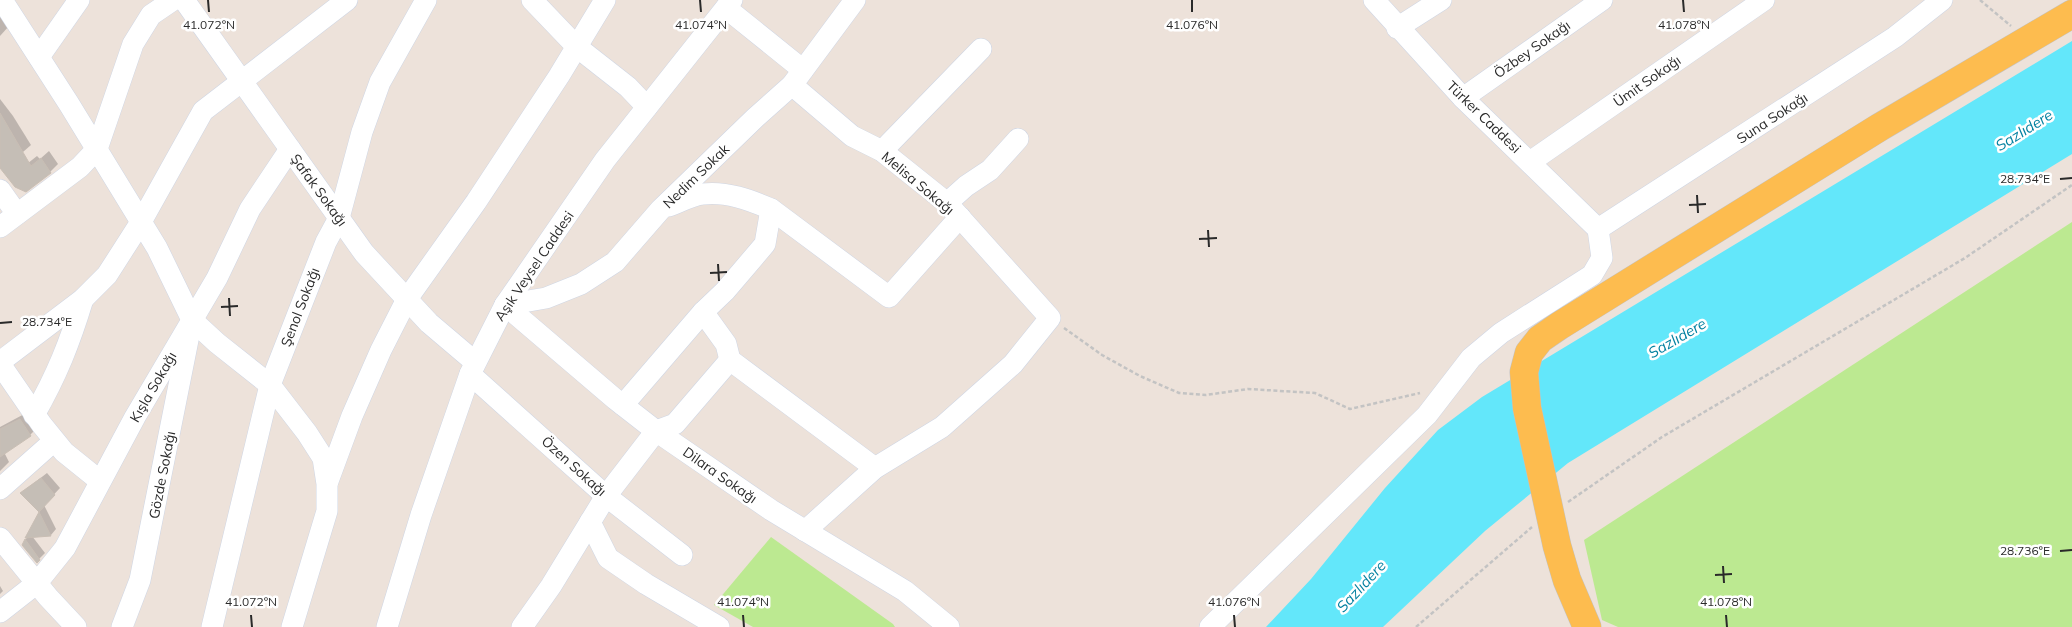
<svg xmlns="http://www.w3.org/2000/svg" width="2072" height="627" viewBox="0 0 2072 627" font-family="Mulish,sans-serif">
<rect width="100%" height="100%" fill="#ede2da"/>
<g fill="#bce991">
<polygon points="2072,222 2072,627 1618,627 1602,620 1584,540"/>
<polygon points="771,537 893,624 895,627 753,627 714,605"/>
</g>
<polygon fill="#63e7fa" points="2072,41 2072,154 1568,463 1485,531 1383,627 1266,627 1311,579 1385,488 1438,430 1482,397"/>
<g fill="#0003">
<polygon points="0,8 9,26 0,36"/>
<polygon points="0,99 13,116 31,145 23,152 0,166"/>
<polygon points="49,151 58,164 50,172 18,171 37,156 40,159"/>
<polygon points="28,412 38,427 30,435 4,452 9,462 0,471 0,427"/>
<polygon points="47,473 60,488 44,505 56,529 51,535 32,536 45,553 37,561 23,545 40,511 21,493"/>
<polygon points="0,586 3,591 0,594"/>
</g>
<g fill="#c5beb6" stroke="#c9beb4">
<polygon points="0,113 31,166 41,158 51,173 26,192 15,187 0,168"/>
<polygon points="20,419 31,436 0,457 0,429"/>
<polygon points="41,478 55,495 39,512 20,493"/>
<polygon points="39,512 51,536 25,538"/>
<polygon points="25,539 40,560 37,563 22,545"/>
</g>
<g fill="none" stroke-linecap="round" stroke-linejoin="round">
<g stroke="#cfd6e4" stroke-width="22">
<g id="minor">
<polyline points="2,0 69,104 157,248 192,320 217,343 270,385 307,433 323,458 327,484 327,511 292,627"/>
<polyline points="184,0 364,253 429,323 475,362"/>
<polyline points="532,0 577,47 628,87 647,107"/>
<polyline points="1374,0 1463,98 1598,229"/>
<polyline points="726,8 803,70"/>
<polyline points="1397,28 1441,0"/>
<polyline points="39,57 79,0"/>
<polyline points="792,85 852,136 882,151 947,203 1050,318 1013,364 942,427 875,468 805,531"/>
<polyline points="1463,98 1602,0"/>
<polyline points="882,151 981,49"/>
<polyline points="1530,162 1764,0"/>
<polyline points="0,190 17,214"/>
<polyline points="947,203 966,186 990,170 1018,139"/>
<path d="M 669,206 C 680,202 692,195 703,194 C 726,191 750,200 771,209 L 889,297 L 960,217"/>
<polyline points="0,227 80,167 97,149 133,44 151,15 173,0"/>
<polyline points="1598,229 1895,37 1942,0"/>
<polyline points="505,305 615,399 656,431 771,510 905,591 949,627"/>
<polyline points="505,305 546,298 581,284 615,262 661,209 755,118 792,85 855,0"/>
<polyline points="703,312 726,344 730,360 875,468"/>
<polyline points="0,362 83,299 107,275 141,222 203,111 347,0"/>
<polyline points="0,364 42,425 64,452 100,481"/>
<polyline points="470,374 606,496 682,555"/>
<polyline points="623,405 703,312 725,291 765,244 771,209"/>
<path d="M 34,415 C 57,375 70,342 83,299"/>
<polyline points="328,481 352,416 381,350 407,299 476,202 559,76 605,0"/>
<polyline points="0,489 54,441"/>
<polyline points="590,522 608,558 646,584 719,627"/>
<polyline points="0,538 48,597 76,627"/>
<polyline points="0,612 37,583 65,548 135,417 217,278 250,209 290,149"/>
<polyline points="122,627 140,580 189,335"/>
<polyline points="212,627 270,385 326,242 339,218 362,132 380,82 426,0"/>
<polyline points="387,627 421,515 470,374 505,305 605,160 732,0"/>
<polyline points="522,627 551,586 606,496 656,431 675,424 730,360"/>
<polyline points="1210,627 1427,415 1471,358 1501,333 1592,275 1602,258 1598,229"/>
</g>
</g>
<g stroke="#c3c3c3" stroke-width="29">
<polyline id="major" points="1587,627 1567,580 1557,546 1527,408 1524,372 1529,353 1540,339 1559,326 1880,127 2072,14"/>
</g>
<g stroke="#c3c3c3" stroke-width="2.5" stroke-dasharray="4 2.5" stroke-linecap="butt">
<polyline points="1980,0 2011,26"/>
<polyline points="1064,328 1102,355 1140,376 1179,393 1206,395 1248,389 1315,393 1350,409 1420,393"/>
<polyline points="1568,502 1662,437 1965,258 2072,185"/>
<polyline points="1416,627 1532,527"/>
</g>
<use href="#minor" stroke="#fff" stroke-width="21"/>
<use href="#major" stroke="#fdbc4f" stroke-width="28"/>
</g>
<path fill="none" stroke="#2a2a2a" stroke-width="2" d="M 208,0 L 209,12M 700,0 L 701,12M 1192,0 L 1192,12M 1683,0 L 1684,12M 2060,179 L 2072,178M 1697,195 L 1698,213M 1689,205 L 1706,204M 1208,230 L 1209,247M 1199,239 L 1217,238M 718,264 L 719,281M 710,273 L 727,272M 229,298 L 230,316M 221,307 L 238,306M 0,323 L 12,322M 2060,551 L 2072,550M 1723,566 L 1724,583M 1715,575 L 1732,574M 251,615 L 252,627M 743,615 L 744,627M 1234,615 L 1235,627M 1726,615 L 1727,627"/>
<g text-anchor="middle" dominant-baseline="central" stroke-width="5" stroke-linejoin="round" paint-order="stroke">
<g font-size="14" fill="#2a2a2a" stroke="#fff">
<text transform="translate(1532 49) rotate(-35)">Özbey Sokağı</text>
<text transform="translate(1647 81) rotate(-35)">Ümit Sokağı</text>
<text transform="translate(1484 117) rotate(44)">Türker Caddesi</text>
<text transform="translate(1772 118) rotate(-33)">Suna Sokağı</text>
<text transform="translate(696 176) rotate(-44)">Nedim Sokak</text>
<text transform="translate(918 183) rotate(40)">Melisa Sokağı</text>
<text transform="translate(319 190) rotate(54)">Şafak Sokağı</text>
<text transform="translate(534 266) rotate(-56)">Aşık Veysel Caddesi</text>
<text transform="translate(300 307) rotate(-69)">Şenol Sokağı</text>
<text transform="translate(153 387) rotate(-60)">Kışla Sokağı</text>
<text transform="translate(574 466) rotate(42)">Özen Sokağı</text>
<text transform="translate(162 475) rotate(-79)">Gözde Sokağı</text>
<text transform="translate(720 475) rotate(35)">Dilara Sokağı</text>
</g>
<g font-size="15" font-style="italic" fill="#0280a0" stroke="#fff">
<text transform="translate(2024 130) rotate(-32)">Sazlıdere</text>
<text transform="translate(1677 338) rotate(-30)">Sazlıdere</text>
<text transform="translate(1361 586) rotate(-47)">Sazlıdere</text>
</g>
</g>
<g font-size="12" text-anchor="middle" fill="#2a2a2a" stroke="#fff" stroke-width="5" stroke-linejoin="round" paint-order="stroke">
<text x="209" y="29">41.072°N</text>
<text x="701" y="29">41.074°N</text>
<text x="1192" y="29">41.076°N</text>
<text x="1684" y="29">41.078°N</text>
<text x="2025" y="183">28.734°E</text>
<text x="47" y="326">28.734°E</text>
<text x="2025" y="555">28.736°E</text>
<text x="251" y="606">41.072°N</text>
<text x="743" y="606">41.074°N</text>
<text x="1234" y="606">41.076°N</text>
<text x="1726" y="606">41.078°N</text>
</g>
</svg>
